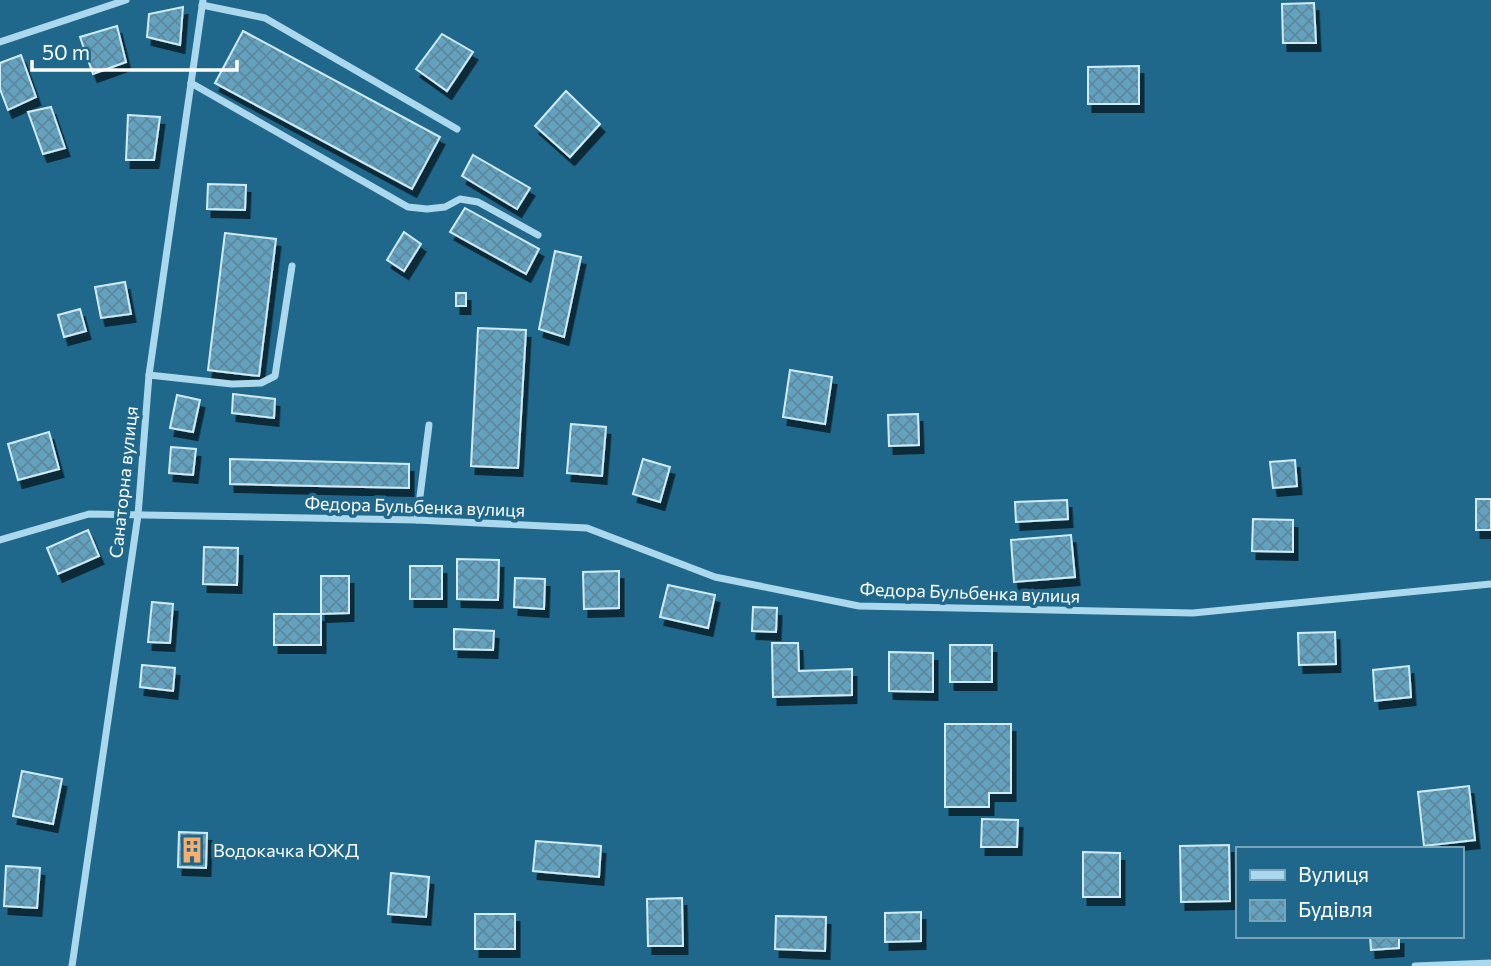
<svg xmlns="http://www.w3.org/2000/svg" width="1491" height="966" viewBox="0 0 1491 966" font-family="Commissioner,sans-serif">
<defs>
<pattern id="building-cross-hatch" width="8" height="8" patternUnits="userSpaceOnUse" patternTransform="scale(1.75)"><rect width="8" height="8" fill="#64a2bf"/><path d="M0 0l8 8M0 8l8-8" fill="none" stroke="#5d889c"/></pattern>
<filter id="shadow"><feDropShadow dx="4.5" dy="8" stdDeviation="0" flood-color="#0009"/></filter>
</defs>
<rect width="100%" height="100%" fill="#1f688b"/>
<g fill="url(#building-cross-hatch)" stroke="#d0ecf8" stroke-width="2" filter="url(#shadow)">
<polygon points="1314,3 1316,43 1283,43 1282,4"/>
<polygon points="183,7 180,45 147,37 149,14"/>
<polygon points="117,26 126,62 93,74 80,37"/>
<polygon points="243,31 440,137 412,189 215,83"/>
<polygon points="442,34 473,52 447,91 416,69"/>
<polygon points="21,55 36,97 8,110 0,89 0,63"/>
<polygon points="1139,66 1139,104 1088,104 1088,67"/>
<polygon points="566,91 600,124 570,157 535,126"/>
<polygon points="51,107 65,148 43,154 28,112"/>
<polygon points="128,115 160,117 154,160 126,160"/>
<polygon points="473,155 530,188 517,209 462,176"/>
<polygon points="208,184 246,185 245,210 207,209"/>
<polygon points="465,208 539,249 526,274 450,232"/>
<polygon points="404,232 421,244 404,271 387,260"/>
<polygon points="225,233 276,239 259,376 208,370"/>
<polygon points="555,251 581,257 564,337 539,329"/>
<polygon points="125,282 131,314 101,318 95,287"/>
<rect x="456" y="293" width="10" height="13"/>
<polygon points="80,309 86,331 64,337 58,315"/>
<polygon points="478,328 526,330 518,468 471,466"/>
<polygon points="790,370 832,377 825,424 783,417"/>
<polygon points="233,394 275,399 274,418 232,413"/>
<polygon points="177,395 200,400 193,432 170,428"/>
<polygon points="918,414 919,445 889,446 888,415"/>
<polygon points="571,424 606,427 602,476 567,473"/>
<polygon points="49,432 59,469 18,480 8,444"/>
<polygon points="171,447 196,449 193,475 169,473"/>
<polygon points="230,459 409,464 409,488 230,484"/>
<polygon points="643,459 670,467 660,502 633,494"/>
<polygon points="1295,460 1297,486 1273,488 1270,462"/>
<rect x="1476" y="499" width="15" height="31"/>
<polygon points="1067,500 1068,519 1016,522 1015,502"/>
<polygon points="1253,519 1293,520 1293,552 1252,551"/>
<polygon points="88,530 99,556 58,574 47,548"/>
<polygon points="1071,535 1075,577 1014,582 1011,540"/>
<polygon points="204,547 238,548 237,585 203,584"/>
<polygon points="457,559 499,560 498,600 457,599"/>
<rect x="410" y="566" width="32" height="33"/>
<polygon points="619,571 619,608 584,609 583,572"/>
<polygon points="321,576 349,576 349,613 321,614"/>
<polygon points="515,578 545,579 544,609 514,607"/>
<polygon points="668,585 715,595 708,628 660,617"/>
<polygon points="152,602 173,604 170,643 148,642"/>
<polygon points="753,607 777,608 776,632 752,631"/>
<rect x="274" y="614" width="47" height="31"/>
<polygon points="454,629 494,631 493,650 454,649"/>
<polygon points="1335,632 1336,664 1299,665 1298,633"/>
<polygon points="772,643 798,643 799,671 852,669 852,695 773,697"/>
<rect x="950" y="645" width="42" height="37"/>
<polygon points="889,652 933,653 933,692 889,691"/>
<polygon points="142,665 175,668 173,691 140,687"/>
<polygon points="1409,666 1411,697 1375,701 1373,670"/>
<polygon points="945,724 1011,724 1011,793 989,793 989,807 945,807"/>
<polygon points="22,771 62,779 53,824 13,816"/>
<polygon points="1469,786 1475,840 1424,846 1418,792"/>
<polygon points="982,819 1018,820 1017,847 981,847"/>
<polygon points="179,832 207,833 206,868 178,867"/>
<polygon points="536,841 601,846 599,877 533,871"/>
<polygon points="1229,845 1230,901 1181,902 1180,846"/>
<polygon points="1083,852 1120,853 1120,897 1083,897"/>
<polygon points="6,866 40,868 37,908 4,906"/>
<polygon points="391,873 429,877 426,917 388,914"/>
<polygon points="682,898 683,946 648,946 647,899"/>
<polygon points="921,912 921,941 885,942 885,913"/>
<rect x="475" y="914" width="40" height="35"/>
<polygon points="776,916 826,917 825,951 775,949"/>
<polygon points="1370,936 1399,936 1399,948 1371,950"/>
</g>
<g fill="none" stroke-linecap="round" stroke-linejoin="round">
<g stroke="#abd8ec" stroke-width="7">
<polyline points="202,5 265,18 457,129"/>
<polyline points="0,42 126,0"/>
<polyline points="191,83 408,207 427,209 445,207 460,199 478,202 538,235"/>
<polyline points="149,375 232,384 261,383 275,376 292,266"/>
<polyline points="417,520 429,425"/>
<polyline points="0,540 89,514 417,520 587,528 715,577 859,606 1193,613 1491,584"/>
<polyline points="72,966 138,515 149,375 203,0"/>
<polyline points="1415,966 1491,963"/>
</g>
</g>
<defs>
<g id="building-bare" transform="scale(2.1)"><path d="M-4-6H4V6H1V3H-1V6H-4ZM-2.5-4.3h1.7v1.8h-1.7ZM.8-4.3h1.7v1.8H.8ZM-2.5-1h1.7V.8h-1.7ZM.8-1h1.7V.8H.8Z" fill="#faae6b" stroke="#1f688b" stroke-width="2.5" paint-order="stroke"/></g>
</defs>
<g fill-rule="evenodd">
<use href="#building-bare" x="192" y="850"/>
</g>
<g text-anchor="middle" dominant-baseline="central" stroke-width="7" stroke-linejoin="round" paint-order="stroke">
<g font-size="18" fill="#fff" stroke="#1f688b">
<text transform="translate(123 482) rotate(-84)">Санаторна вулиця</text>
<text transform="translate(415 506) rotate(2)">Федора Бульбенка вулиця</text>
<text transform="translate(970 592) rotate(2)">Федора Бульбенка вулиця</text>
</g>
<g font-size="18" fill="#fff" stroke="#1f688b" text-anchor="start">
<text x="213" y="850">Водокачка ЮЖД</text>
</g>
</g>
<rect x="1236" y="847" width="228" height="91" fill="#1f688b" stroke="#79a4b9" stroke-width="2"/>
<rect x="1250" y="870" width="35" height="10" fill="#abd8ec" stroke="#79a4b9" stroke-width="2"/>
<text x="1298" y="882" font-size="21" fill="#ffffff">Вулиця</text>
<rect x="1250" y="900" width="35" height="21" fill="url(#building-cross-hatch)" stroke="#79a4b9" stroke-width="2"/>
<text x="1298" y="917" font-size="21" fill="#ffffff">Будівля</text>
<path d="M32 60v10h205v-10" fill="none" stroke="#ffffff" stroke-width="3.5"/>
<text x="42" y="60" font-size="21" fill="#ffffff" stroke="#1f688b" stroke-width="5" paint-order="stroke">50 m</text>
</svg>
